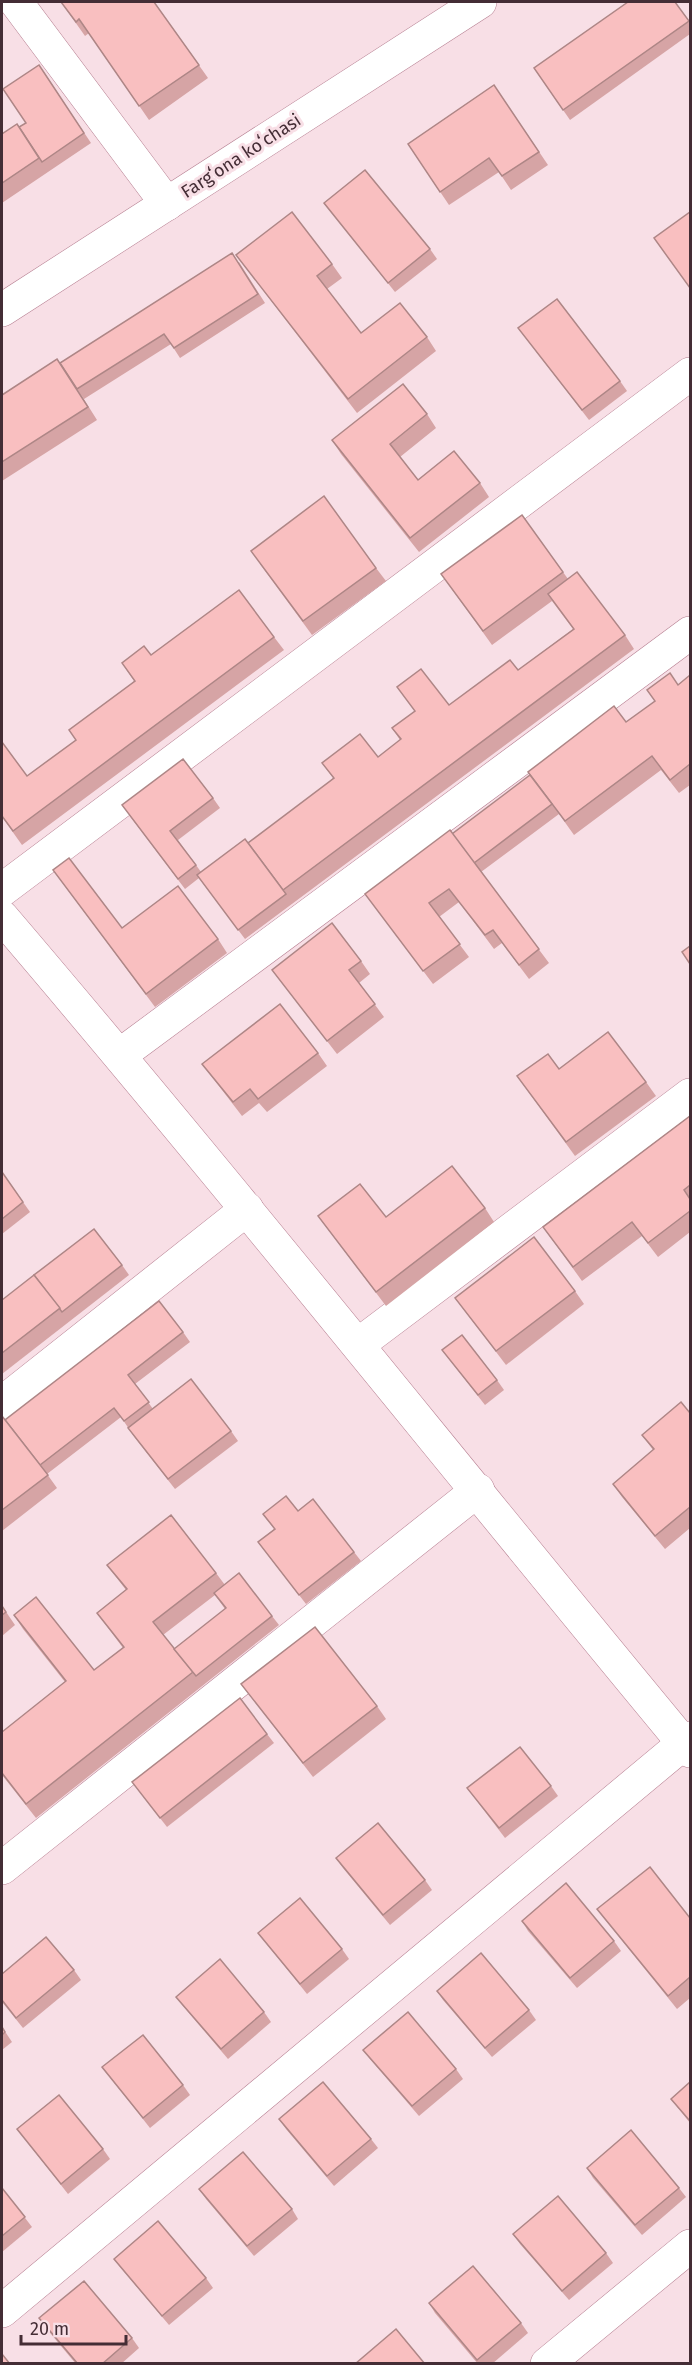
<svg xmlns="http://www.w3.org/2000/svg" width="692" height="2365" viewBox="0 0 692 2365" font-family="'Fira Sans',sans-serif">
<rect width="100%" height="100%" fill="#f8dfe6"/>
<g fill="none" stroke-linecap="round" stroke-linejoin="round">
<g stroke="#b67f91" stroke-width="34">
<g id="minor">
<polyline points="16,2 167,204"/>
<polyline points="2,890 690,374"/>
<polyline points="120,1055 690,633"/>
<polyline points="359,1344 690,1095"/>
<polyline points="2,1403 247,1209"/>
<polyline points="2,1868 478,1490"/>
<polyline points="2,2311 690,1738"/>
<polyline points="547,2364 690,2246"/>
</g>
</g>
<g stroke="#b67f91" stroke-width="34">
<g id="tertiary">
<polyline points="2,310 480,2"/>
<path d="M 2,917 C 236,1191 460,1474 690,1751"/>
</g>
</g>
<use href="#minor" stroke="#fff" stroke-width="33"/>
<use href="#tertiary" stroke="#fff" stroke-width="33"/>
</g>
<g fill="#d6a4a5" fill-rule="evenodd">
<polygon points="61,2 154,2 208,78 149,120 89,33 85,36"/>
<polygon points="675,2 690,24 690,34 570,120 534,68"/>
<polygon points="39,65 91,143 2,203 2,134 19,127 26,123"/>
<polygon points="494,85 548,165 511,190 499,172 449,205 408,144"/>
<polygon points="324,203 430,249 437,259 395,292"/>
<polygon points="236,255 332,264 342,278 327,289 361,333 427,337 436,351 357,413"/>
<polygon points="239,262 265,303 180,358 171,344 84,399 80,393 97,420 2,481 2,395"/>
<polygon points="518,328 620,381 627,391 589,420"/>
<polygon points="427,414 436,428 400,457 418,480 480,483 489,497 419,552 341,454 332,440"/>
<polygon points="522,515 568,579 625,635 634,649 245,939 199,878 185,889 129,815 213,798 220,808 178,840 201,872 254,852 333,778 322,763 378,757 400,740 392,728 449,705 518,670 573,629 552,601 492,645 441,574"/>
<polygon points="260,564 376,568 386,581 312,635"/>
<polygon points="274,637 284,650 22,845 2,817 2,742 27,776 76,740 134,681 122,663 151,655"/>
<polygon points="690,675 690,785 679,793 661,770 574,835 559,814 481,872 549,963 529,979 502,943 494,949 459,902 439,917 469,957 433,984 365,894 452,834 626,722 655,701 647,690 678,685"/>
<polygon points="53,870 122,928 218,939 227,953 155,1007"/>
<polygon points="361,961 370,974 359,983 384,1017 337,1054 272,970"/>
<polygon points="318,1053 327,1066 267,1112 259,1103 242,1116 202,1064"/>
<polygon points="559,1069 646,1082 656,1096 575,1156 517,1076"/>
<polygon points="690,1116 690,1232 658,1257 642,1236 582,1281 543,1227"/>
<polygon points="2,1172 30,1212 2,1234"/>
<polygon points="485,1208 494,1222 386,1306 318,1216 386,1217"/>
<polygon points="122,1265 129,1275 2,1374 2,1300"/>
<polygon points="575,1291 584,1304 506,1365 455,1298"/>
<polygon points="183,1332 190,1342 135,1384 153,1409 231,1431 238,1441 175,1489 135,1438 121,1417 47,1474 57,1488 2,1531 2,1417 5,1420"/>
<polygon points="442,1350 497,1380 504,1390 485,1405"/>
<polygon points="690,1413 690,1528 665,1549 622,1497 613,1484 653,1450 642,1435"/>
<polygon points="298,1511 354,1552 361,1561 306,1604 258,1542 274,1529 263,1514"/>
<path d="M 107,1565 L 216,1573 L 225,1585 L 272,1616 L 279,1625 L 36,1818 L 2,1775 L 2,1732 L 65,1682 L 23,1629 L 14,1615 L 94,1670 L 123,1648 L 97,1613 L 126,1590 ZM 215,1595 L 225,1609 L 174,1649 L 163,1635 Z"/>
<polygon points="2,1606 15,1625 2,1636"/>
<polygon points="241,1684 377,1706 386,1719 313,1777 251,1697"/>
<polygon points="267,1734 274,1743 167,1827 132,1782"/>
<polygon points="551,1786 558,1796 505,1838 467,1788"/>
<polygon points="336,1858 425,1880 432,1890 390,1925 343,1868"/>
<polygon points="597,1909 690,1918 690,1998 677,2009 607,1922"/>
<polygon points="522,1921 614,1941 621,1951 577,1988 528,1931"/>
<polygon points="258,1933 342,1949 349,1959 307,1994"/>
<polygon points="74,1970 81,1980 23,2028 2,2002 2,1974"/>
<polygon points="437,1991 529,2010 536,2020 492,2057 443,2000"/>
<polygon points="176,1997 264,2012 271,2022 228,2059 183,2006"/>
<polygon points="2,2027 12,2042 2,2050"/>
<polygon points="363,2050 456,2069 463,2079 419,2116 370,2059"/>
<polygon points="102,2067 183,2085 190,2095 150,2128"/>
<polygon points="690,2082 690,2123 671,2099"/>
<polygon points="279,2119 371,2139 378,2148 334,2186 286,2129"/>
<polygon points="17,2129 103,2149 110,2159 68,2194"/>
<polygon points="587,2168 679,2188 686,2197 642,2235 593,2178"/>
<polygon points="2,2188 32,2227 2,2252"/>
<polygon points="199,2189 292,2209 298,2219 254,2256 206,2199"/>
<polygon points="513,2234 606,2253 613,2263 569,2300 520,2244"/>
<polygon points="114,2259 206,2278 213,2288 169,2325 121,2268"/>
<polygon points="429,2303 521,2323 528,2333 492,2364 478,2364 435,2313"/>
<polygon points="39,2318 132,2338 139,2348 121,2364 76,2364 46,2328"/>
</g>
<g fill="#f9bfc0" stroke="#ae8686" stroke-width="1.5">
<polygon points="61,2 154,2 199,65 139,106 79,19 76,22"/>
<polygon points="628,2 675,2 689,21 563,110 534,68"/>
<polygon points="39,65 84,133 42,162 19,127 26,123 3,89"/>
<polygon points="494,85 539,152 502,176 489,158 440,192 408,144"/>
<polygon points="17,124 39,158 2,183 2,134"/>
<polygon points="365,170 430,249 388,283 324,203"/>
<polygon points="292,212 332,264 317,276 361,333 400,303 427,337 348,399 236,255"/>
<polygon points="690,212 690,288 654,238"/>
<polygon points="232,253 258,294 174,348 164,334 77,389 60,363"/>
<polygon points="557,299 620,381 582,410 518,328"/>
<polygon points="57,359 88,407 2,462 2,395"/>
<polygon points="403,384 427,414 390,444 418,480 454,451 480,483 410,538 332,440"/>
<polygon points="324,496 376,568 303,621 251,551"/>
<polygon points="522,515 563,572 483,631 441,574"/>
<polygon points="577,572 625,635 283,890 248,843 334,778 322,763 360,734 378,757 401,739 392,728 415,711 397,687 421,669 449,705 510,660 518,670 574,629 548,594"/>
<polygon points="239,590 274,637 13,831 2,816 2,742 27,776 76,740 69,730 135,681 122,663 144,646 151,655"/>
<polygon points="670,673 678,685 690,675 690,764 670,780 652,756 565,821 528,772 614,706 626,722 655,701 647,690"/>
<polygon points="183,759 213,798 170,831 196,865 178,879 122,805"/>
<polygon points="530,775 552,804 474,863 452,834"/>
<polygon points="450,830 539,949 519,965 493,930 485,935 449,889 429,903 460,944 423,971 365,894"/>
<polygon points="245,839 286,894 238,930 197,875"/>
<polygon points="69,858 122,928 178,886 218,939 146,994 53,870"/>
<polygon points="332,923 361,961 349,970 375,1004 327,1041 272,970"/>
<polygon points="690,946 690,964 682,952"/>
<polygon points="280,1004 318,1053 258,1099 250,1089 233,1102 202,1064"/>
<polygon points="608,1032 646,1082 566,1142 517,1076 548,1054 559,1069"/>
<polygon points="690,1116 690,1185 684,1190 690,1199 690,1211 648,1243 632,1222 573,1267 543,1227"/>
<polygon points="452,1166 485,1208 376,1292 318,1216 360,1184 386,1217"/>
<polygon points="2,1172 23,1202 2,1219"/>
<polygon points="94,1229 122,1265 62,1312 34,1275"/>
<polygon points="534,1237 575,1291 496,1351 455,1298"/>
<polygon points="34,1275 60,1308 2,1353 2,1300"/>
<polygon points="159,1301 183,1332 128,1375 149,1402 124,1421 114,1408 40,1465 5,1420"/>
<polygon points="462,1335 497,1380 478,1395 442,1350"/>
<polygon points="191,1379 231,1431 168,1479 128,1428"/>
<polygon points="681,1402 690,1413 690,1507 655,1536 613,1484 654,1449 642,1435"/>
<polygon points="2,1416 48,1475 2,1510"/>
<polygon points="286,1496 298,1511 313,1499 354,1552 299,1595 258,1542 275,1529 263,1514"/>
<polygon points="171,1515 216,1573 153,1622 193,1672 26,1804 2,1773 2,1732 66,1681 14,1615 36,1597 94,1670 124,1647 97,1613 127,1589 107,1565"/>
<polygon points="239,1573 272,1616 196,1676 174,1649 226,1608 214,1593"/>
<polygon points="2,1606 6,1612 2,1615"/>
<polygon points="315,1627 377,1706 303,1763 241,1684"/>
<polygon points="240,1698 267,1734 160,1818 132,1782"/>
<polygon points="520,1747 551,1786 499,1828 467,1788"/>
<polygon points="378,1823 425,1880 383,1915 336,1858"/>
<polygon points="650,1867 690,1918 690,1977 668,1996 597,1909"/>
<polygon points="566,1883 614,1941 570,1978 522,1921"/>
<polygon points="300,1898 342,1949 300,1984 258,1933"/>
<polygon points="46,1937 74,1970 16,2018 2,2000 2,1974"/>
<polygon points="481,1953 529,2010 485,2048 437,1991"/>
<polygon points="220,1959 264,2012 221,2049 176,1997"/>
<polygon points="408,2012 456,2069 412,2106 363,2050"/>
<polygon points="2,2027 5,2032 2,2035"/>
<polygon points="143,2035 183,2085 143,2118 102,2067"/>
<polygon points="323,2082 371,2139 327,2176 279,2119"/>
<polygon points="690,2082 690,2121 671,2099"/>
<polygon points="59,2095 103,2149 61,2184 17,2129"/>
<polygon points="631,2130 679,2188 635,2225 587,2168"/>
<polygon points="243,2152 292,2209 247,2246 199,2189"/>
<polygon points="2,2188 25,2217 2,2236"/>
<polygon points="558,2196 606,2253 562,2291 513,2234"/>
<polygon points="158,2221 206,2278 162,2316 114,2259"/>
<polygon points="473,2266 521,2323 477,2360 429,2303"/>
<polygon points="84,2281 132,2338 102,2364 78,2364 39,2318"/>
<polygon points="396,2329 425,2364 355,2364"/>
<polygon points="2,2354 10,2364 2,2364"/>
</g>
<g text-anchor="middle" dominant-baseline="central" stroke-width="6" stroke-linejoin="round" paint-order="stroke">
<g font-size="18" fill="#442d35" stroke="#f8dfe6">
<text transform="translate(241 156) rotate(-33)">Fargʻona koʻchasi</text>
</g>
</g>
<rect width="692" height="2365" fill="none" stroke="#442d35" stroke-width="6"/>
<path d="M21 2335v9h105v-9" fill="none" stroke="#442d35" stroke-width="3"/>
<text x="30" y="2335" font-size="18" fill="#442d35" stroke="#f8dfe6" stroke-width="4.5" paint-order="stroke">20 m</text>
</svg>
